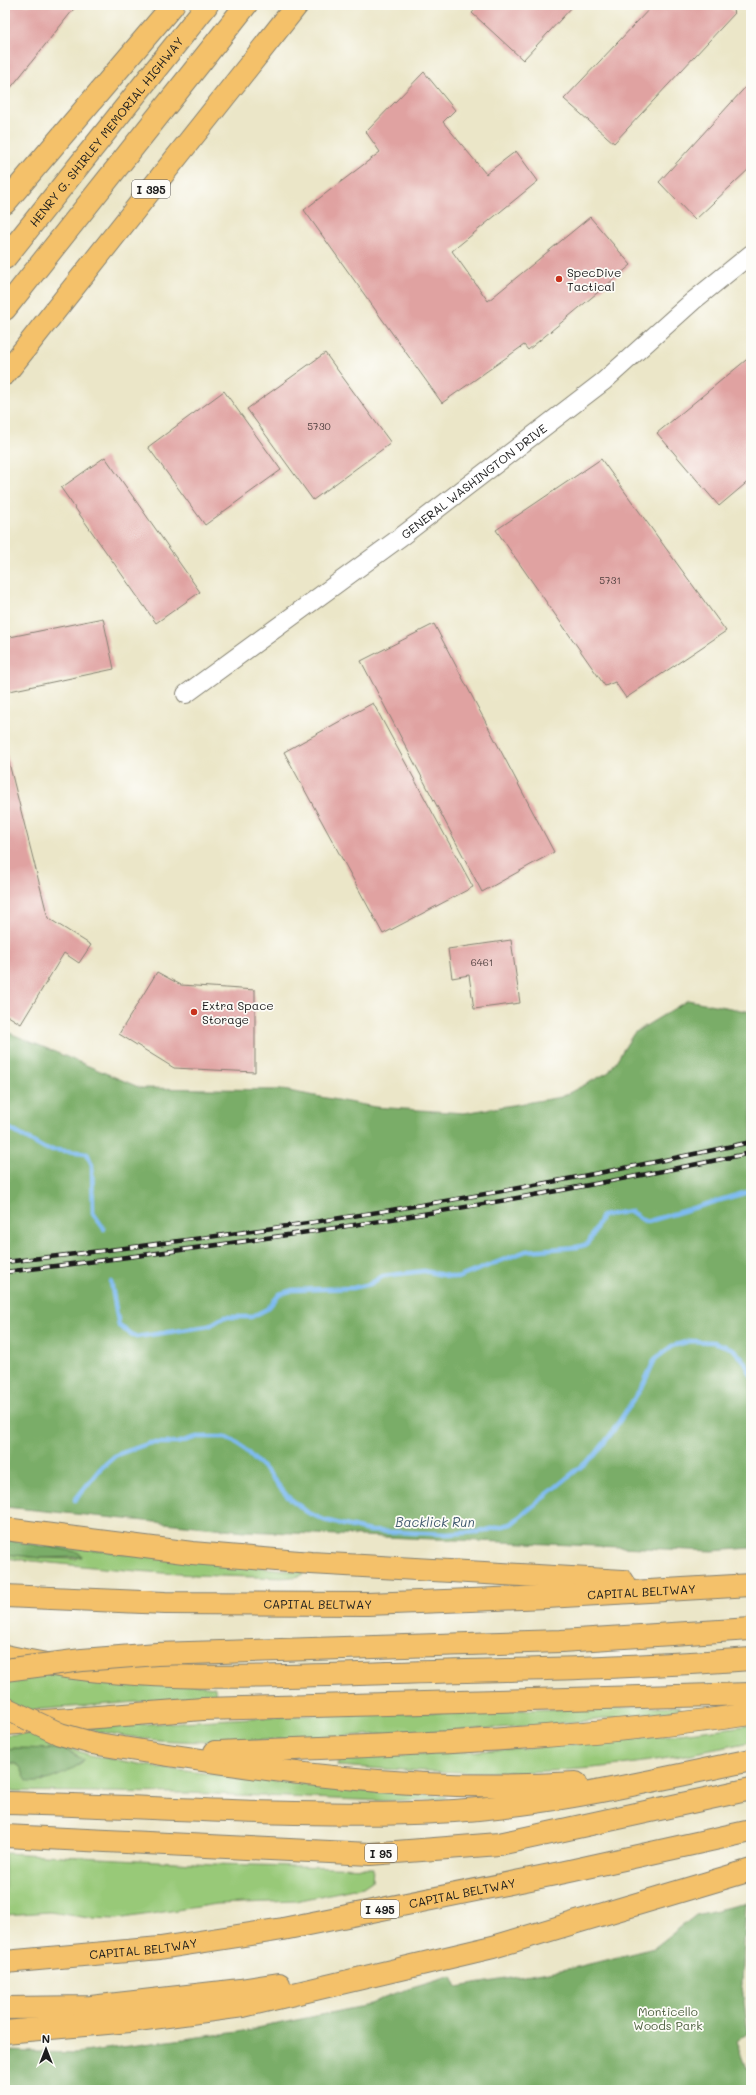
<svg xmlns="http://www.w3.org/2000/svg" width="756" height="2095" viewBox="0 0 756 2095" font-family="Mali,sans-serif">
<rect width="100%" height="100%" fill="#fdfcf7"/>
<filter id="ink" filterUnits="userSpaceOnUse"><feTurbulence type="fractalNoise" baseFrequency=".025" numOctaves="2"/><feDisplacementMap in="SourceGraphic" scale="8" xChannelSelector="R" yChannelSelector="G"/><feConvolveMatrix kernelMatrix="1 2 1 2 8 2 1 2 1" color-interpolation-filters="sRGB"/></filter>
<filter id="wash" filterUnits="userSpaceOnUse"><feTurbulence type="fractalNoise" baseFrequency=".012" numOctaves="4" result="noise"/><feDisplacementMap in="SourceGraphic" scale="16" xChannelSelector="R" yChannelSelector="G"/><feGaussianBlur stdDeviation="0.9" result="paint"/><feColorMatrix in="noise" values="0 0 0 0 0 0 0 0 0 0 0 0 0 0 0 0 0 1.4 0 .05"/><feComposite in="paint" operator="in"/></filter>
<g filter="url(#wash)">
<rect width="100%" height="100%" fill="#ebe6c8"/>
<g fill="#98c978" stroke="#5a724a">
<path d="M 46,1545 L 304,1572 L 304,1574 C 295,1580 267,1577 256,1577 C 172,1576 89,1567 5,1558 L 5,1554 L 40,1558 L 77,1559 L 80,1554 Z"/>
<polygon points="5,1665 215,1687 216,1696 5,1712"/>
<path d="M 679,1706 L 680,1708 L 672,1711 C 563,1726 454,1731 344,1736 C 289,1738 231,1744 176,1741 C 143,1740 112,1734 80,1728 L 283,1716 Z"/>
<path d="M 751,1725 L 751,1742 C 715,1749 680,1757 643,1762 C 542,1777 439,1773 337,1766 L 339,1757 C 477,1753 614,1744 751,1725 Z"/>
<path d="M 30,1733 L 89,1755 L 168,1769 L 373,1792 L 446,1796 L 446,1799 L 384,1801 L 189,1793 L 5,1791 L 5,1762 C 16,1763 22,1765 24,1776 L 42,1782 L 81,1764 L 77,1755 L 64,1749 L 5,1749 L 5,1735 Z"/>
<polygon points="5,1853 214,1864 373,1868 372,1881 363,1887 296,1901 217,1904 117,1919 89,1918 50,1912 5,1915"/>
</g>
<g fill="#7aad68" stroke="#4b6442">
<polygon points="688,1000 751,1012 751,1548 712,1551 245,1531 5,1507 5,1031 141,1088 283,1090 375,1107 464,1113 561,1097 609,1072 634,1033"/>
<polygon points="5,1539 77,1552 80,1554 82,1557 40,1558 5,1554"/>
<path d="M 15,1748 L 64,1749 L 84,1760 C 75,1770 39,1787 27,1781 C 19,1768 24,1763 5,1762 L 5,1749 Z"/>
<polygon points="746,1903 742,1985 748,2033 736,2042 746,2068 751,2067 751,2090 5,2090 5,2051 75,2053 238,2032 369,2005 389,1995 452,1976 457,1987 573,1968 654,1948 696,1915"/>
</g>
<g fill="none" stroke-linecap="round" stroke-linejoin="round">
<g stroke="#7ebbf1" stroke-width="4.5">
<polyline points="5,1126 45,1149 87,1153 92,1165 93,1213 104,1229"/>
<polyline points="111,1282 119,1326 136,1337 209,1326 224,1317 251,1317 267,1309 280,1294 293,1290 353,1288 370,1284 383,1276 424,1271 457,1278 526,1251 577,1247 588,1244 602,1216 630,1211 646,1222 751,1191"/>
<polyline points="75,1500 100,1469 116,1455 150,1443 177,1443 197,1437 226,1437 239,1444 270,1475 287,1496 307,1512 324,1520 369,1531 447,1534 479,1532 511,1524 595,1455 611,1434 643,1385 655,1359 672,1346 690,1341 714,1342 733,1349 745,1362 751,1375"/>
</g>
</g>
<g id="blocks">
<g fill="#e0a2a1">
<polygon points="5,5 77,5 5,95"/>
<polygon points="479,5 574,5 523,60 472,13"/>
<polygon points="653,5 727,5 735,13 614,143 564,99"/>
<polygon points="424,72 455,110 443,122 486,174 516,151 538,181 452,251 488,301 590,217 631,265 528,350 524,345 442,403 304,210 380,152 366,132"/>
<polygon points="751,81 751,167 695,220 659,182"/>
<polygon points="325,353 391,443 313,500 247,409"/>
<polygon points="751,356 751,479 719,506 657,433"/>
<polygon points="224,391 281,470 205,525 148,447"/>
<polygon points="105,457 200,592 156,623 61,488"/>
<polygon points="601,459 726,631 626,698 615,682 605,686 496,530"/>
<polygon points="103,618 114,669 5,692 5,638"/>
<polygon points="434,624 554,852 482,892 361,661"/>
<polygon points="373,703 473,887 383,934 284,752"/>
<polygon points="5,755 7,755 48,918 91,945 79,963 64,953 21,1024 5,1014"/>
<polygon points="511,940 520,1003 474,1009 469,975 452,978 448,949"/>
<polygon points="157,972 181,985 255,990 255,1072 174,1068 119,1034"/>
</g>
</g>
</g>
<g filter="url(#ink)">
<use href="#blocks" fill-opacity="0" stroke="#848172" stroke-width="1"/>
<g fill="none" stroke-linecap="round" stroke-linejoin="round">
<g stroke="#848172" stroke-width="20">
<g id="minor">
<path id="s1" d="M 186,694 L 402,536 L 604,381 L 693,301 L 751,254"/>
</g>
</g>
<g stroke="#848172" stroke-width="24">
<g id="highway">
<polyline points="5,203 173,5"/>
<path id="s2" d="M 5,258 L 207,5"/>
<polyline points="5,309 246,5"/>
<polyline points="5,374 297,5"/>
<polyline points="5,1529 192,1553 311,1563 623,1581"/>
<path id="s3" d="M 5,1596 L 165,1603 L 367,1604 L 547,1597 L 751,1585"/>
<path d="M 5,1656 C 129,1684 261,1677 387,1673 C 508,1670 630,1668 751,1659"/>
<polyline points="5,1724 203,1709 751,1694"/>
<path d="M 92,1743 C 252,1769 413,1794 576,1783"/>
<path d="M 215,1752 C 394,1745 573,1740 751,1714"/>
<path d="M 5,1803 C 102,1805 199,1811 295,1813 C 342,1814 389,1815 435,1812 C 542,1807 646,1782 751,1760"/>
<polyline points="5,1836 370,1854 499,1844 751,1789"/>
<path id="s4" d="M 5,1962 L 160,1948 L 283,1929 L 565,1872 L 751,1831"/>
<polyline points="5,2008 91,2007 240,1990 279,1984"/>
<polyline points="5,2032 130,2021 243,2006 493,1947 751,1870"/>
</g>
</g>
<use href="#minor" stroke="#fff" stroke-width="18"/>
<use href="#highway" stroke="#f4c16b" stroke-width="22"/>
<g stroke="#1c1c1c" stroke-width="4.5">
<g id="rail">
<path d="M 5,1262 C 255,1235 505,1195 751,1142"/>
<path d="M 5,1272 C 255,1243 504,1205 751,1153"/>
</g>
</g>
<use href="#rail" stroke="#fdfcf7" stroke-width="3" stroke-dasharray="9" stroke-linecap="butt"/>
<g stroke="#848172" stroke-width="24" stroke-linecap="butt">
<g id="highway-bridge">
<polyline points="5,1670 82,1660 157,1654 561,1641 751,1629"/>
<polyline points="5,1708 60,1734 92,1743"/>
</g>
</g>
<use href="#highway-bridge" stroke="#f4c16b" stroke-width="22"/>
</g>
</g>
<g fill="#c8321e" stroke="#fdfcf7" stroke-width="1.5">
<circle cx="559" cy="279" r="4"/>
<circle cx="194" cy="1012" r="4"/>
</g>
<g text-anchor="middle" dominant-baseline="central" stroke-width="3.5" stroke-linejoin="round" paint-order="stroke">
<g font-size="10" fill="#4d3e3d">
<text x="319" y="426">5730</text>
<text x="610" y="580">5731</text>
<text x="482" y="962">6461</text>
</g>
<g fill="#fdfcf7" stroke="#605f5e" stroke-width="1">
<rect x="132" y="180" width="38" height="18" rx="3"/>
<rect x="365" y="1844" width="32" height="18" rx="3"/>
<rect x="361" y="1900" width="38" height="18" rx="3"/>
</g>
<g font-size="11" font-weight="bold" fill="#1c1c1c">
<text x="151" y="189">I 395</text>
<text x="381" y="1853">I 95</text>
<text x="380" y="1909">I 495</text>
</g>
<g font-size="12" fill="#1c1c1c" stroke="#fdfcf7">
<text stroke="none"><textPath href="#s2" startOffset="162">HENRY G. SHIRLEY MEMORIAL HIGHWAY</textPath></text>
<text stroke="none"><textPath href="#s1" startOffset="358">GENERAL WASHINGTON DRIVE</textPath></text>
<text stroke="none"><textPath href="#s3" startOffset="637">CAPITAL BELTWAY</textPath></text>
<text stroke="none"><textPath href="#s3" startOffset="313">CAPITAL BELTWAY</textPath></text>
<text stroke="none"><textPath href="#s4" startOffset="463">CAPITAL BELTWAY</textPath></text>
<text stroke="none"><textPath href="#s4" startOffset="139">CAPITAL BELTWAY</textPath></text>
</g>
<g font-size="12" fill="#1c1c1c" stroke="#fdfcf7" text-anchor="start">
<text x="567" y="272">SpecDive<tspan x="567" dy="14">Tactical</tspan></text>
<text x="202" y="1005">Extra Space<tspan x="202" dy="14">Storage</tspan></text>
</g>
<g font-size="12" fill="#4e6141" stroke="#fdfcf7">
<text x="668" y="2011">Monticello<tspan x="668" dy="14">Woods Park</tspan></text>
</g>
<g font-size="13" font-style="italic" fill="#435c71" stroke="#fdfcf7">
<text x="435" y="1521">Backlick Run</text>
</g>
</g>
<rect width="756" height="2095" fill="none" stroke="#fdfcf7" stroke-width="20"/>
<g transform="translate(46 2049)" stroke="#fdfcf7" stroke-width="3" paint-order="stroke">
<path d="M0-3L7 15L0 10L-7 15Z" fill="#1c1c1c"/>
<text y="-6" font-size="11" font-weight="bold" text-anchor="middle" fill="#1c1c1c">N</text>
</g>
</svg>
